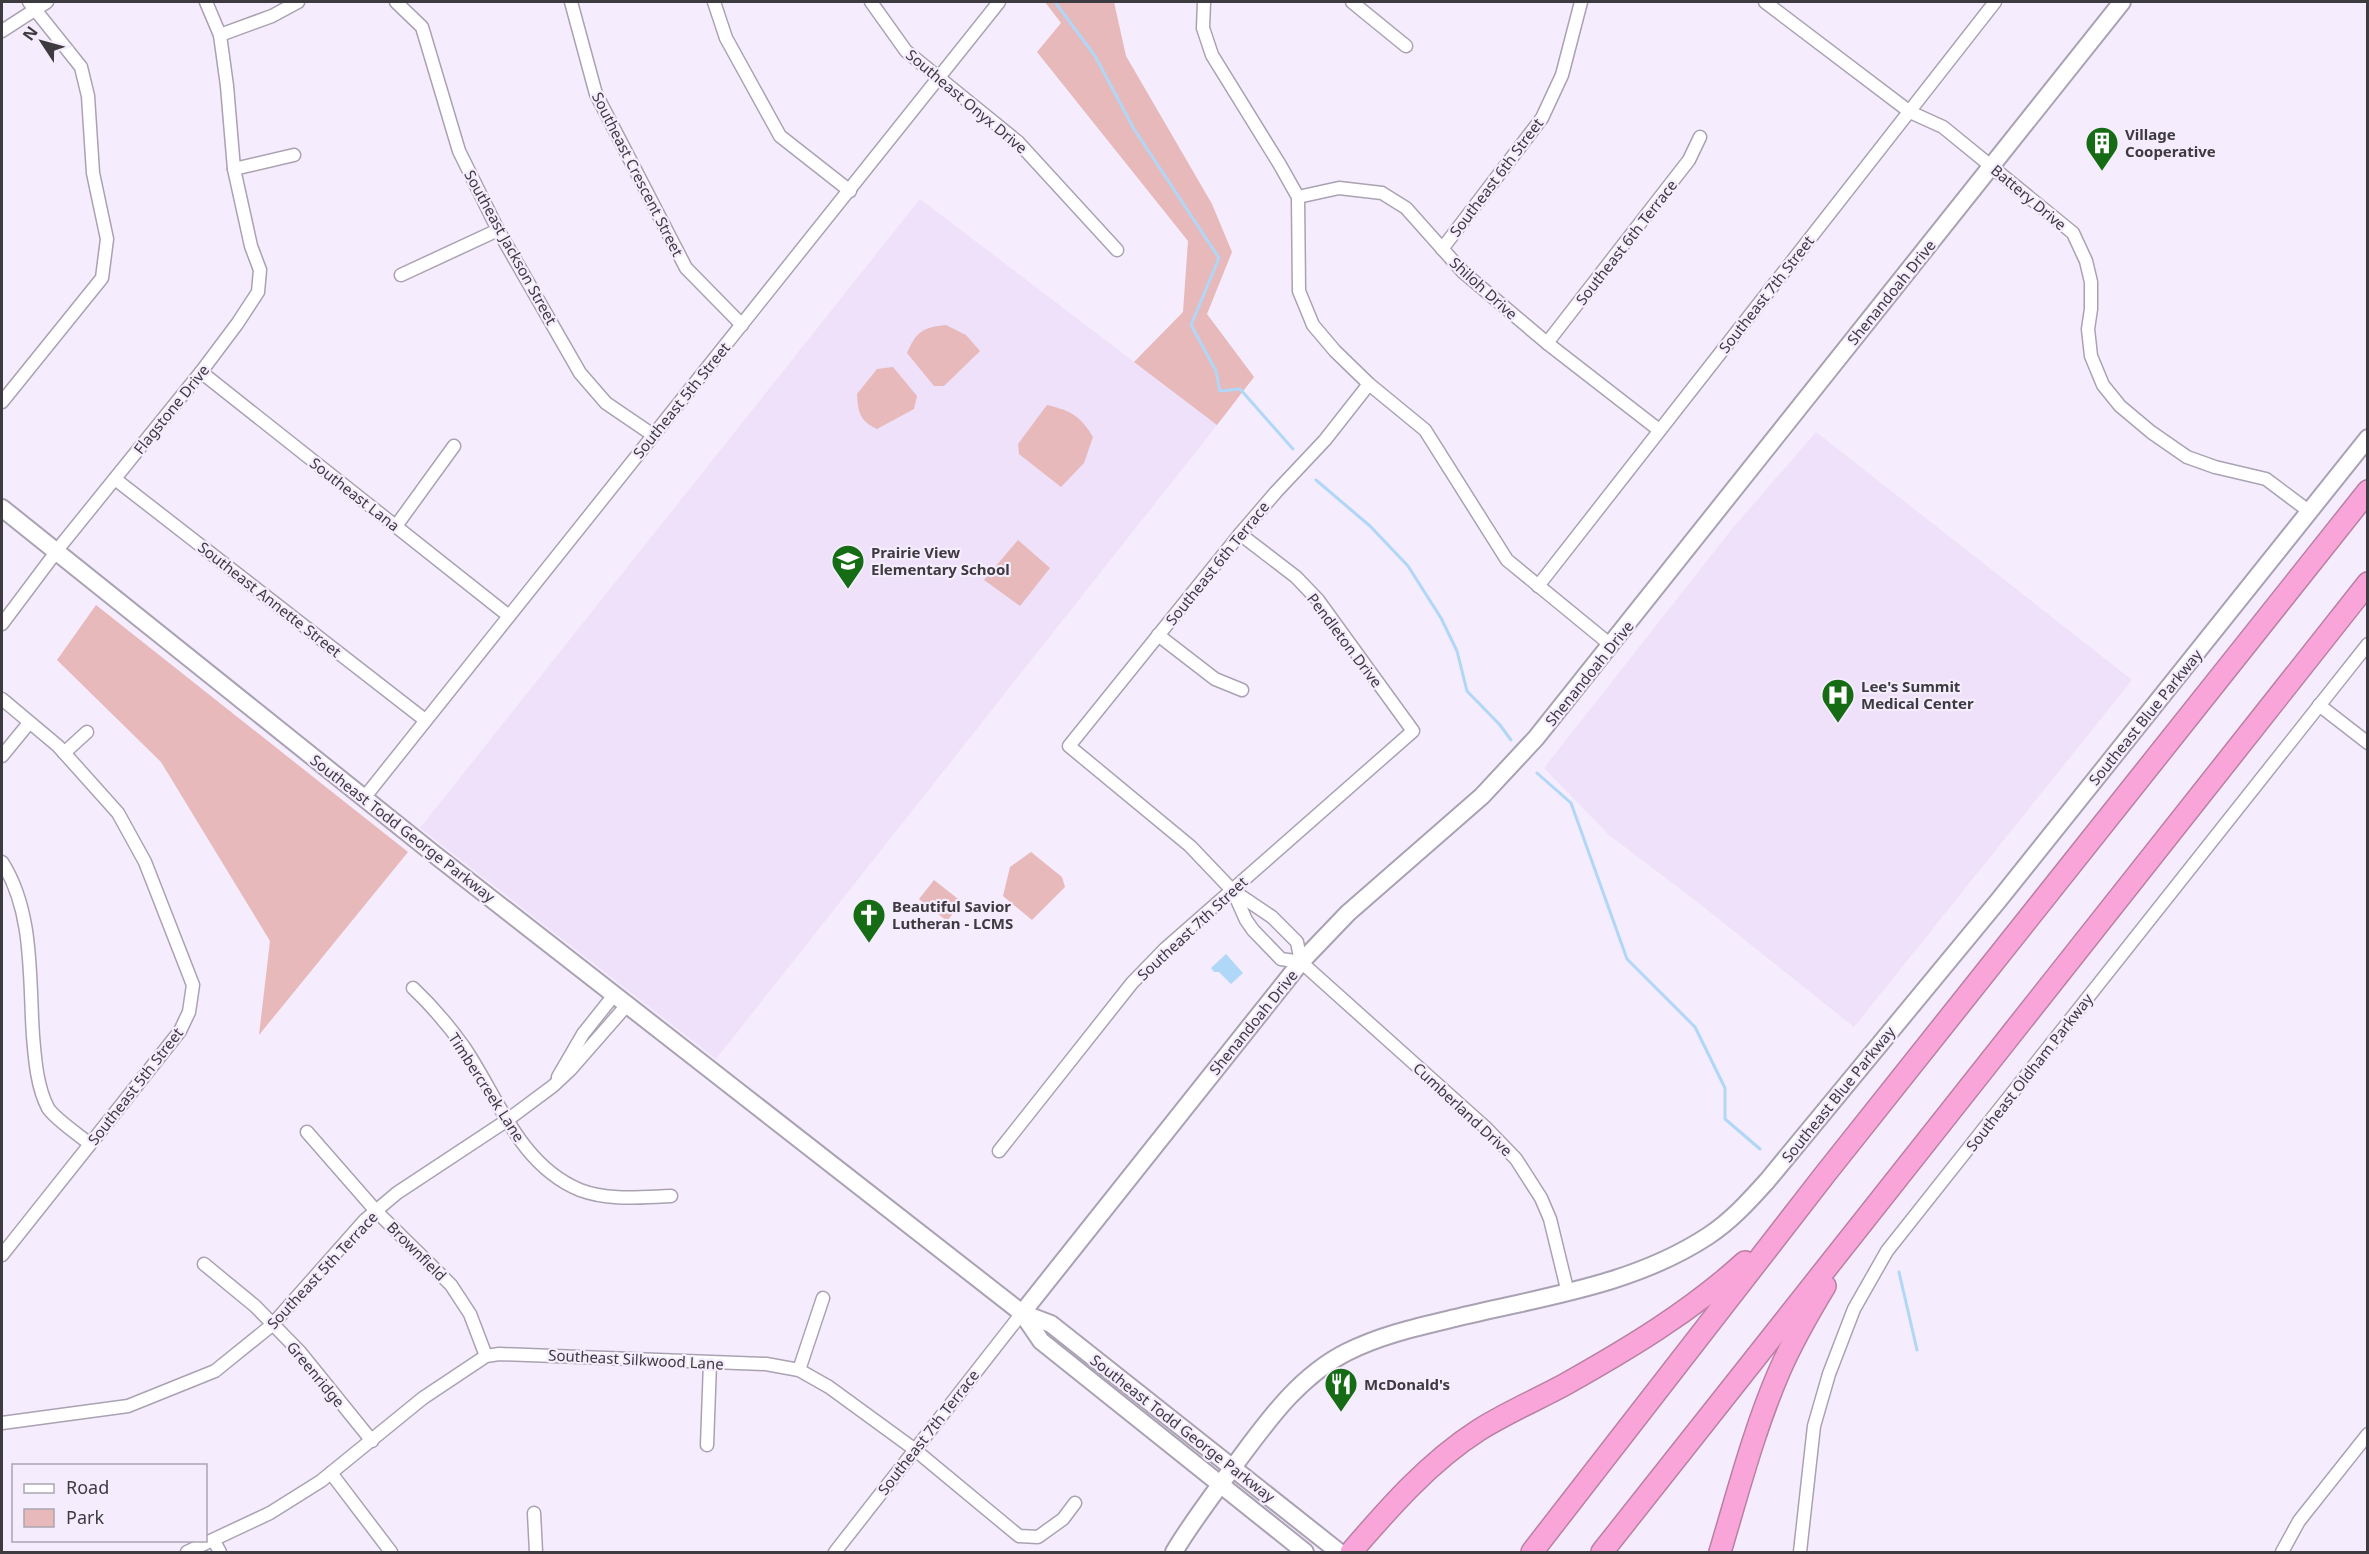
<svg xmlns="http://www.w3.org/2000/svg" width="2369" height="1554" viewBox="0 0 2369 1554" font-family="'Noto Sans',sans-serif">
<rect width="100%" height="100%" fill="#f5ecfd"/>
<g fill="#eee1f9">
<polygon points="920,199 1217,425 716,1059 420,828"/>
<polygon points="1816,432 2132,680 1854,1027 1700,904 1609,835 1544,768 1732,529"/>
</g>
<g fill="#e7b9ba">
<polygon points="1045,2 1114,2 1126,56 1212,204 1232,252 1207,314 1254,377 1217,425 1134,362 1183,312 1188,241 1037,52 1061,23"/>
<path d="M 946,325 L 966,335 L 980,351 L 944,386 L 934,386 L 907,353 C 916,332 923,327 946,325 Z"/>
<path d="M 893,367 L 917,396 L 914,409 L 877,429 C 860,421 858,413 857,394 L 877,369 Z"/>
<path d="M 1047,405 C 1072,411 1080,416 1093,437 L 1084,463 L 1061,487 L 1019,454 L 1018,444 Z"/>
<polygon points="1018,540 1050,568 1020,606 984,580"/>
<polygon points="96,605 408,852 259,1035 270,941 161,762 57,660"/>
<polygon points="1031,852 1062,877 1065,887 1032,920 1003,896 1010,867"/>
<polygon points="934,880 962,902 947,921 919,899"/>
</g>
<polygon fill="#b0d7f7" points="1226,954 1243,973 1231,984 1219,972 1214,972 1211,968"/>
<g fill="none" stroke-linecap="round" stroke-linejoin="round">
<g stroke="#b0d7f7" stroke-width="3">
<polyline points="1055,2 1095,56 1134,129 1219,258 1191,325 1216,371 1220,391 1240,389 1293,449"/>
<polyline points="1316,480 1370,526 1408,566 1441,618 1457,651 1467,691 1500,725 1511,740"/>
<polyline points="1537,773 1571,803 1627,959 1695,1027 1725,1088 1725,1119 1760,1149"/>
<polyline points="1899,1272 1917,1350"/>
</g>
<g stroke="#aaa2b2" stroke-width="15">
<g id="street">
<polyline points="396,2 422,27 459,151 498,230 580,373 606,403 653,435"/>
<polyline points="571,2 596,94 686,268 742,325"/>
<polyline points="714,2 726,38 780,136 850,191"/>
<polyline points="871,2 906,51 1018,142 1117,250"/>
<polyline points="1204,2 1203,28 1212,55 1280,165 1298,197 1299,291 1313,325 1335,351 1369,384 1425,430 1507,560 1612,646"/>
<polyline points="1352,2 1406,46"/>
<polyline points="1765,2 1910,112 1943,127 2073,233 2086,261 2091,282 2091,309 2088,329 2091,356 2103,385 2120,406 2151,432 2187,457 2215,467 2266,479 2310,512"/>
<polyline points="2,31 47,2"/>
<polyline points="220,35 272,16 298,2"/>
<polyline points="234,169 294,155"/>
<polyline points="1298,197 1339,188 1382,193 1406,208 1463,272 1547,343 1659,430"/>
<polyline points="1442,249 1542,118 1562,75 1581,2"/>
<polyline points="401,275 498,230"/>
<polyline points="1547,343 1689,160 1700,137"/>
<polyline points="201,372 509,616"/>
<polyline points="2,402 102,278 107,239 93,173 88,96 81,67 29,2"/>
<polyline points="115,479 425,720"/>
<polyline points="396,526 454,446"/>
<polyline points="1538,586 1995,2"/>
<polyline points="2,624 62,544 201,372 237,324 258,292 260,270 251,246 234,169 227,86 220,35 206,2"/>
<polyline points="1158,635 1215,679 1242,690"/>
<polyline points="2,699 58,746 118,813 145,862 193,985 189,1012 180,1031 2,1255"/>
<polyline points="2319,705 2368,743"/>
<polyline points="64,753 87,732"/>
<polyline points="2,756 29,723"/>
<polyline points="364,798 999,2"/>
<path d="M 2,862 C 34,912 29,978 33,1036 C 35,1060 37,1087 48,1108 C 55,1119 79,1135 90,1144"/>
<polyline points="1233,891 1246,920 1253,930 1281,959 1301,962 1485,1127 1516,1159 1541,1198 1550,1219 1568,1293"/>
<polyline points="1301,962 1297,942 1272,917 1232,890 1190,846 1069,746 1240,534 1276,492 1325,440 1369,384"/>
<path d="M 413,988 C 431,1005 449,1026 464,1047 C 498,1097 519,1165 580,1190 C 609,1201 641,1197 671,1196"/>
<polyline points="558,1077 583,1034 614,995"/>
<polyline points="307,1132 376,1211 451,1285 470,1314 486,1356"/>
<polyline points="999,1151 1132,983 1165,949 1413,731 1318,600 1296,577 1240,534"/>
<polyline points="204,1264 255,1306 300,1352 372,1441"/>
<polyline points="799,1370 823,1298"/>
<polyline points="2,1423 128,1406 215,1371 272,1325 365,1220 397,1193 506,1121 553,1086 570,1070 627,1005"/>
<polyline points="707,1445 710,1363"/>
<polyline points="331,1473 391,1552"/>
<polyline points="534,1513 536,1552"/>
<polyline points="214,1541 220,1552"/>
<polyline points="187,1552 270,1513 321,1481 423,1398 486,1356 499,1354 766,1364 799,1370 829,1387 914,1449 1019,1536 1038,1537 1063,1519 1075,1503"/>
<polyline points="835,1552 1022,1313"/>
<polyline points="1800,1552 1814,1426 1829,1374 1854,1309 1887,1251 2368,644"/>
<polyline points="2282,1552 2299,1521 2368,1434"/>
</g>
</g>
<g stroke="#aaa2b2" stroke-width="20">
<g id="secondary">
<polyline points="2,508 434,854 1022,1313 1051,1324 1339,1552"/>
<polyline points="1022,1313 1301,962 1348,913 1482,796 1536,738 2122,2"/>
<polyline points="1022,1313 1041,1341 1305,1552"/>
<path d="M 1174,1552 C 1190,1525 1209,1500 1228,1474 C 1262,1429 1295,1378 1347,1352 C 1381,1335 1417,1327 1455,1318 C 1540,1297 1632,1286 1708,1236 C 1731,1221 1749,1201 1767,1181 L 1998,901 L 2368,438"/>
</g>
</g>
<g stroke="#b880a3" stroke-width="24">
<g id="highway">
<path d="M 1351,1552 C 1389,1508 1429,1462 1479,1430 C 1506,1413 1536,1400 1564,1385 C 1628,1349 1690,1312 1745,1262"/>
<polyline points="1532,1552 1826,1173 2368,491"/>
<polyline points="1602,1552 2368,583"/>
<path d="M 1720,1552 C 1738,1492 1754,1430 1779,1372 C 1792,1342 1808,1314 1825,1286"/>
</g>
</g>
<use href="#street" stroke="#fff" stroke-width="12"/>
<use href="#secondary" stroke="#fff" stroke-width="16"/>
<use href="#highway" stroke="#faa5d9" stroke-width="21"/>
</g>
<defs>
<g id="building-pin" transform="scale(1.725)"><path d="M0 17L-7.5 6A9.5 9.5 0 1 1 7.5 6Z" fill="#166c15" stroke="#f5ecfd"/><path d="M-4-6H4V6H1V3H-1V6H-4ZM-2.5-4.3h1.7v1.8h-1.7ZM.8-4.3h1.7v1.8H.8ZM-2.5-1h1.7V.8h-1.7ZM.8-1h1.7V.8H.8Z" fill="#fff"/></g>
<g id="school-pin" transform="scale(1.725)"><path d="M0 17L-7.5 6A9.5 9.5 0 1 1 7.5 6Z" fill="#166c15" stroke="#f5ecfd"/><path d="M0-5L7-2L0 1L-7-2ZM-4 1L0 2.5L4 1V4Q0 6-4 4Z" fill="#fff"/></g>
<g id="hospital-pin" transform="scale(1.725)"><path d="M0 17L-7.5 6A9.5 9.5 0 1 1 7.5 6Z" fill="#166c15" stroke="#f5ecfd"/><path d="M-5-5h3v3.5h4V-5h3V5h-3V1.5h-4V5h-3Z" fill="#fff"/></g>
<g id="church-pin" transform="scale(1.725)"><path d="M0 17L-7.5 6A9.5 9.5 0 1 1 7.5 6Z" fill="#166c15" stroke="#f5ecfd"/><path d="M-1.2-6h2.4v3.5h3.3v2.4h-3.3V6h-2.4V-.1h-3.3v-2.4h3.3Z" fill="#fff"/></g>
<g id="restaurant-pin" transform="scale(1.725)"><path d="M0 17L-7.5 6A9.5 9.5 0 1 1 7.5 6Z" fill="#166c15" stroke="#f5ecfd"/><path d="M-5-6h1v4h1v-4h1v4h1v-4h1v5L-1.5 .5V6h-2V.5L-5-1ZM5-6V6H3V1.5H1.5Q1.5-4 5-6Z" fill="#fff"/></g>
</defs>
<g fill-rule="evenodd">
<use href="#building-pin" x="2102" y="143"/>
<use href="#school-pin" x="848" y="561"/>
<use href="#hospital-pin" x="1838" y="695"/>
<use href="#church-pin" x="869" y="915"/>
<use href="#restaurant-pin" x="1341" y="1384"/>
</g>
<g text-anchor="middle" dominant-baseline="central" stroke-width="4.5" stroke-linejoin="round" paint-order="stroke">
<g font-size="15" fill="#3d3a40" stroke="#f5ecfd">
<text transform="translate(967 101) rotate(40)">Southeast Onyx Drive</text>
<text transform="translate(638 174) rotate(63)">Southeast Crescent Street</text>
<text transform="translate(1496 177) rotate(-53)">Southeast 6th Street</text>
<text transform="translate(2029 197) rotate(40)">Battery Drive</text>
<text transform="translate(1626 242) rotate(-52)">Southeast 6th Terrace</text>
<text transform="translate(511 247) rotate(61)">Southeast Jackson Street</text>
<text transform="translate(1484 288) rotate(42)">Shiloh Drive</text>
<text transform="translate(1891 292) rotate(-51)">Shenandoah Drive</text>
<text transform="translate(1766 294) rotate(-52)">Southeast 7th Street</text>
<text transform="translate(681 400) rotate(-51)">Southeast 5th Street</text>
<text transform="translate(171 409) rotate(-51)">Flagstone Drive</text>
<text transform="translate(355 494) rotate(38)">Southeast Lana</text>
<text transform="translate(1217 563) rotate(-51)">Southeast 6th Terrace</text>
<text transform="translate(270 599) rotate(38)">Southeast Annette Street</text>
<text transform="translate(1345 640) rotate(53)">Pendleton Drive</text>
<text transform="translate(1589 673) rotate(-51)">Shenandoah Drive</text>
<text transform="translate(2145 717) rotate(-51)">Southeast Blue Parkway</text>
<text transform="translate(403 828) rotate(38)">Southeast Todd George Parkway</text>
<text transform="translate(1192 928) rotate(-43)">Southeast 7th Street</text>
<text transform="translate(1253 1022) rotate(-51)">Shenandoah Drive</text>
<text transform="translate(2029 1072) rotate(-52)">Southeast Oldham Parkway</text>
<text transform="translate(135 1086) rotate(-52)">Southeast 5th Street</text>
<text transform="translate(487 1087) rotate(57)">Timbercreek Lane</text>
<text transform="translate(1838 1094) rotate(-51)">Southeast Blue Parkway</text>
<text transform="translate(1463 1109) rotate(43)">Cumberland Drive</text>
<text transform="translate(417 1251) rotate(45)">Brownfield</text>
<text transform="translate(322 1270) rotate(-47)">Southeast 5th Terrace</text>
<text transform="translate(636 1359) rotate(3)">Southeast Silkwood Lane</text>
<text transform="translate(316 1374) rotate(50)">Greenridge</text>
<text transform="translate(1183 1428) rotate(38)">Southeast Todd George Parkway</text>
<text transform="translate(928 1432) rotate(-52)">Southeast 7th Terrace</text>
</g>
<g font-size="15" font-weight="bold" fill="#3d3a40" stroke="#f5ecfd" text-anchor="start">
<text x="2125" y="134">Village<tspan x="2125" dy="17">Cooperative</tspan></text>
<text x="871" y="552">Prairie View<tspan x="871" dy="17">Elementary School</tspan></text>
<text x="1861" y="686">Lee's Summit<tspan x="1861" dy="17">Medical Center</tspan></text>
<text x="892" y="906">Beautiful Savior<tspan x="892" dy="17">Lutheran - LCMS</tspan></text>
<text x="1364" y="1384">McDonald's</text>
</g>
</g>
<rect width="2369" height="1554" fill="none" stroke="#3d3a40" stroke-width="6"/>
<rect x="12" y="1464" width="195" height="78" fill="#f5ecfd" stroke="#aba5b1" stroke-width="1.5"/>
<rect x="24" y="1484" width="30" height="9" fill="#ffffff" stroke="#aba5b1" stroke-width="1.5"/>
<text x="66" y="1494" font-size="18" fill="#3d3a40">Road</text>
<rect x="24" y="1509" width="30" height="18" fill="#e7b9ba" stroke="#aba5b1" stroke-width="1.5"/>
<text x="66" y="1524" font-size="18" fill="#3d3a40">Park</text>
<g transform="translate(42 42) rotate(306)" stroke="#f5ecfd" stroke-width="4.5" paint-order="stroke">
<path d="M0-4.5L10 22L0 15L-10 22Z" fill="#3d3a40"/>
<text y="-9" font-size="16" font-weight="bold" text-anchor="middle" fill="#3d3a40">N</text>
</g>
</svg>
